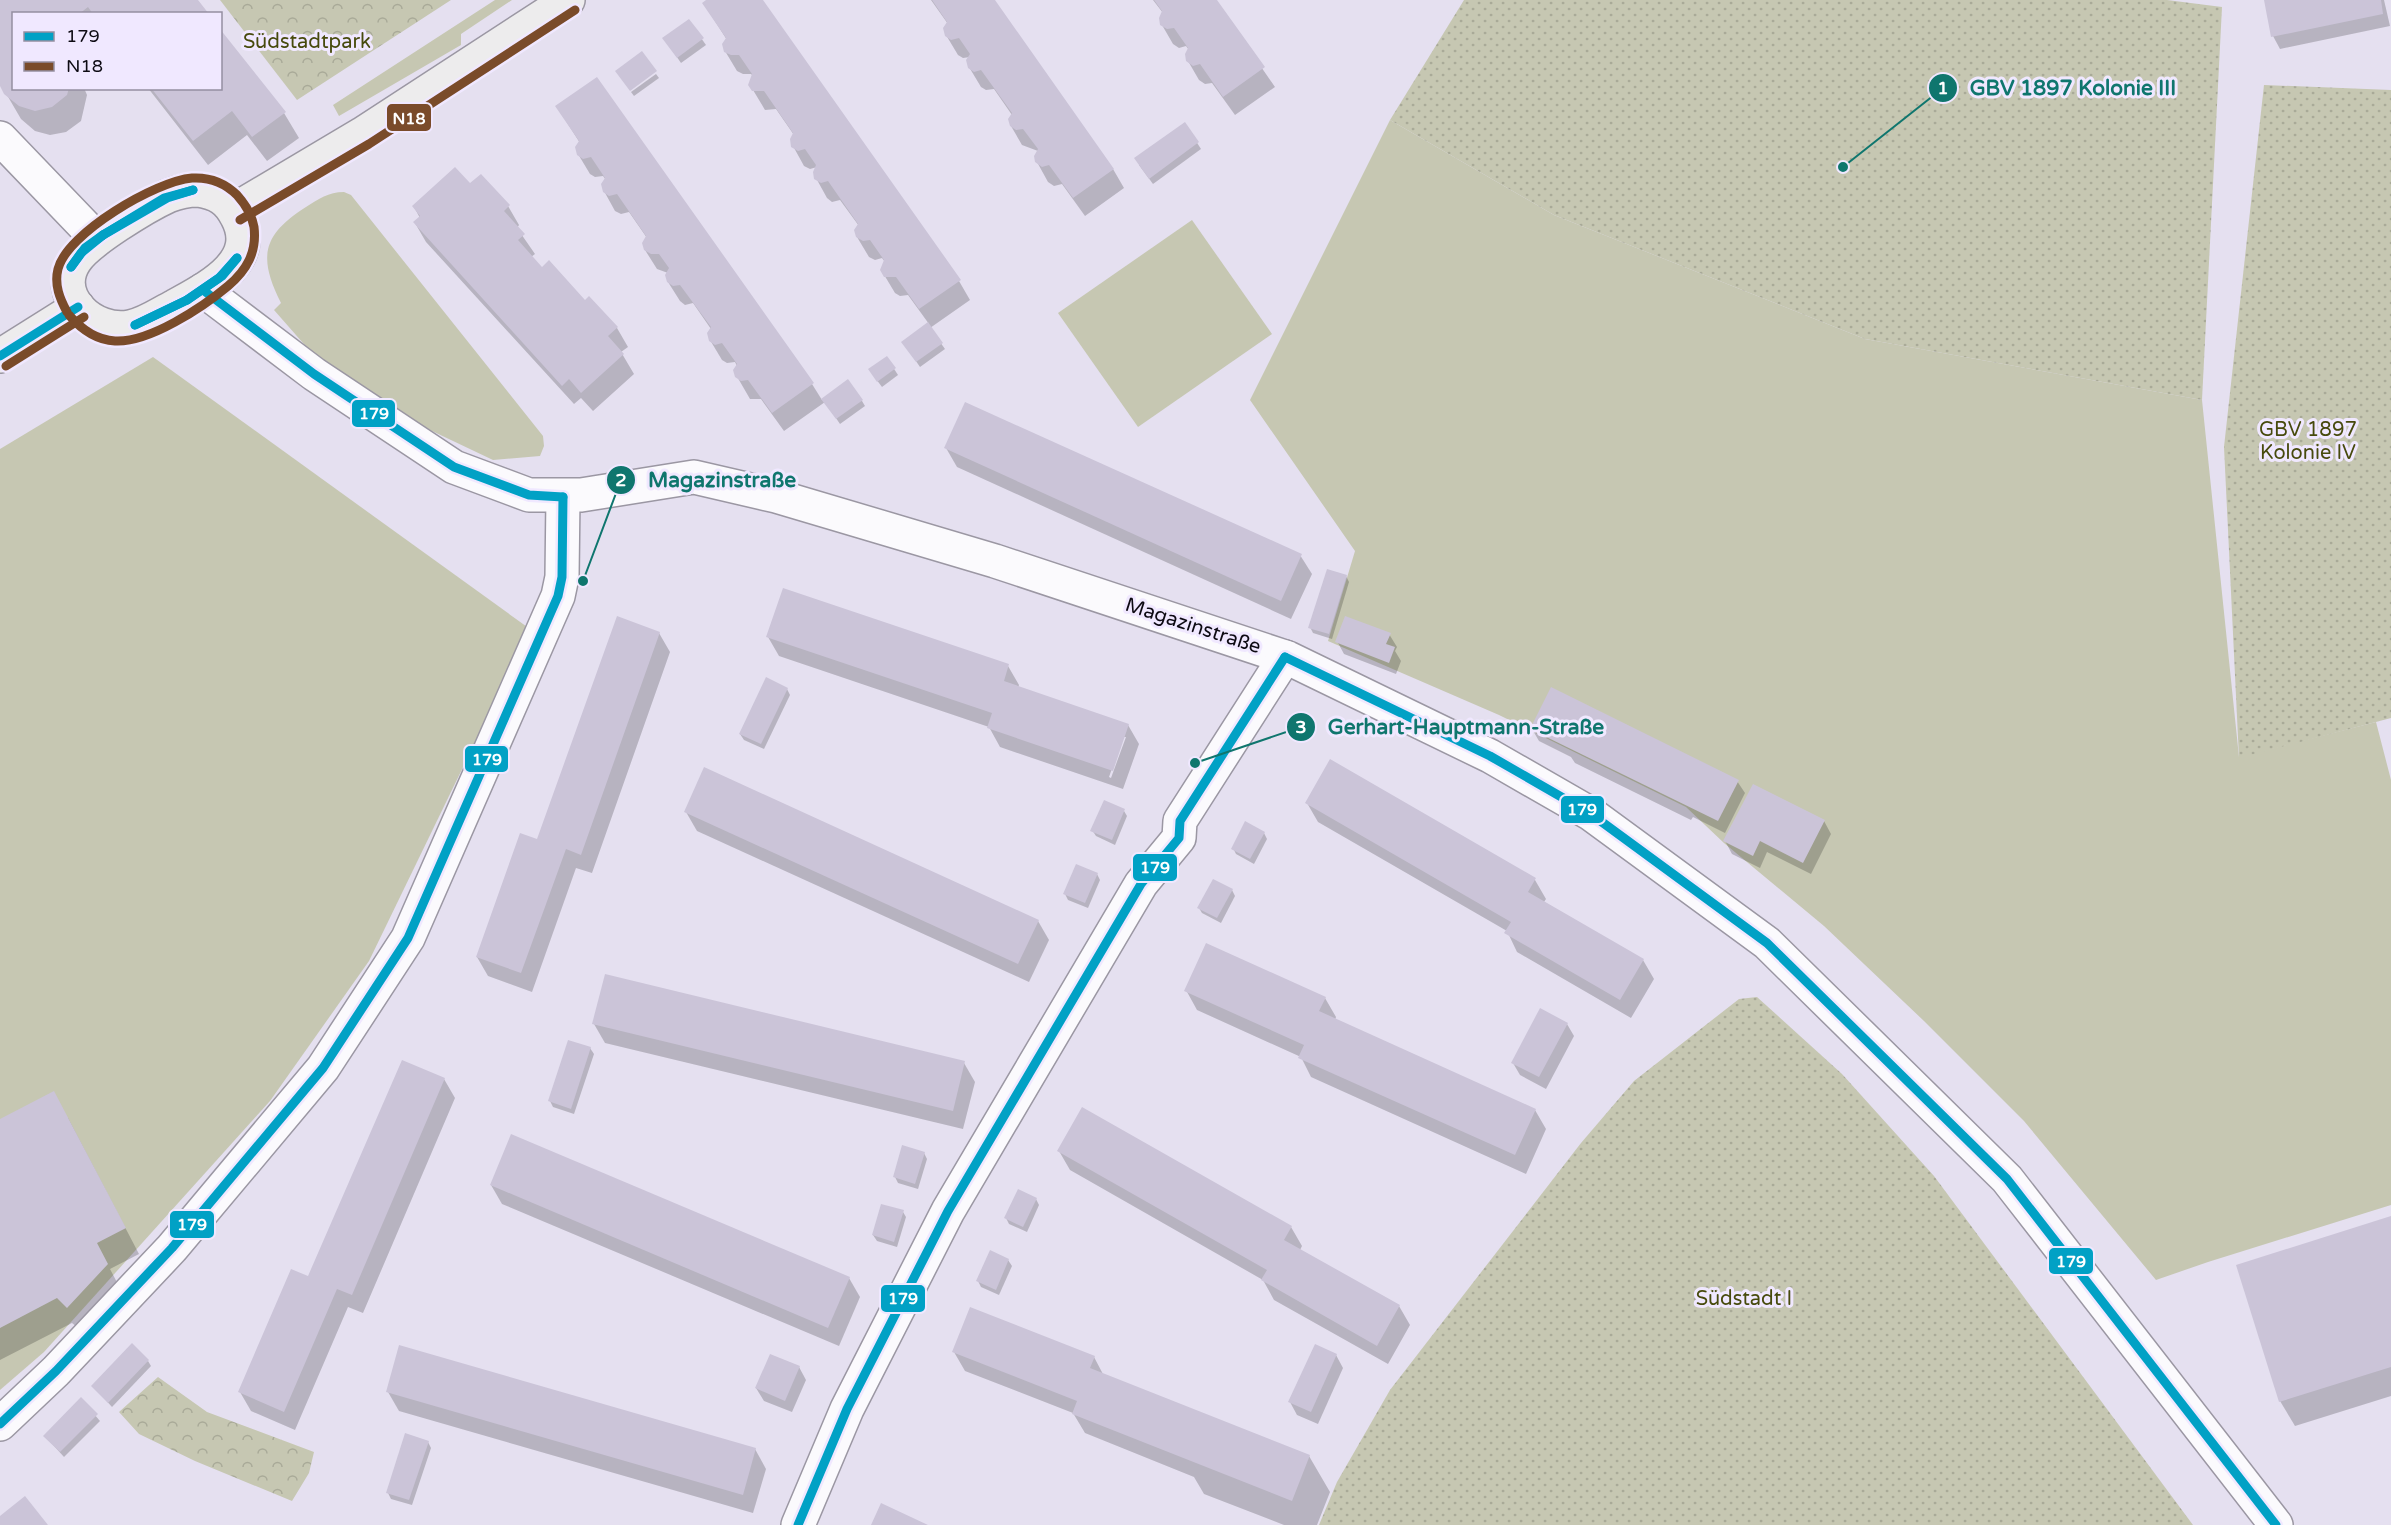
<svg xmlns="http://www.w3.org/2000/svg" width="2391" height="1525" viewBox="0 0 2391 1525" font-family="'Varela Round',sans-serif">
<defs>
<pattern id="park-crowns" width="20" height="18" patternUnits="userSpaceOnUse" patternTransform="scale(1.5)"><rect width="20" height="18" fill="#c6c7b2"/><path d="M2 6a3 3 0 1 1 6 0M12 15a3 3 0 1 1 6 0" fill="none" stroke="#a9aa98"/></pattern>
<pattern id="garden-dots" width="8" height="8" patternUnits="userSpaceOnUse" patternTransform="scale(1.5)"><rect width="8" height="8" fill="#c6c7b2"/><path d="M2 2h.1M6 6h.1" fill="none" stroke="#a9aa98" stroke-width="1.8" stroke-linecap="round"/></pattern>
</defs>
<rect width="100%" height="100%" fill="#e5e0f0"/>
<g fill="#c6c7b2">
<polygon points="495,0 512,0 461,34 461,45 339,116 333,105"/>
<polygon points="1390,120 1554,215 1865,339 2202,400 2239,757 2376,722 2391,780 2391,1205 2208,1262 2156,1280 2024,1121 1924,1021 1824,926 1724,843 1686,807 1499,715 1328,641 1355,551 1250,400"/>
<path d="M 344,192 L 351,195 L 543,436 L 544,446 L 540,456 L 493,460 L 432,431 L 374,397 L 310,351 L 274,310 L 281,303 C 258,257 262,235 306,207 C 319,199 328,192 344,192 Z"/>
<polygon points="1192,220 1272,334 1138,427 1058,313"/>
<polygon points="153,357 530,629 369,961 270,1101 44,1352 0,1390 0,449"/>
</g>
<g fill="url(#park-crowns)">
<polygon points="220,0 451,0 297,100"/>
<polygon points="158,1377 207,1412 314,1452 309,1473 292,1501 195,1461 139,1434 119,1412"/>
</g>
<g fill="url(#garden-dots)">
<polygon points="1464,0 2167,0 2222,7 2202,400 1865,339 1554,215 1390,120"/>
<polygon points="2264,85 2391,90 2391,718 2239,758 2224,447"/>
<polygon points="1757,997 1842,1074 1934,1176 2193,1525 1319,1525 1337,1482 1390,1390 1581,1143 1634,1081 1739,999"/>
</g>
<g fill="#0003" fill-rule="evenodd">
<polygon points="0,0 196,0 207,14 14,14 14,88 84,88 87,95 81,121 66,132 50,135 35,131 21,119 0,83"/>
<polygon points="709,0 761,0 959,281 970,300 930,328 945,349 920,367 907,348 929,324 908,295 900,296 895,293 883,273 885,262 882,258 875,260 869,257 857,237 859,226 840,200 832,202 827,198 816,178 817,167 810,169 804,166 793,146 794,135 776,109 765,110 750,85 753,76 751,74 743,74 737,71 725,51 727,40 704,4"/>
<polygon points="931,0 993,0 1113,169 1124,188 1085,216 1062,184 1054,186 1048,182 1037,162 1038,151 1022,145 1011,126 1012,115 994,89 986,90 981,87 969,67 970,57 963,58 958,55 946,35 948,24"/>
<polygon points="1153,0 1215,0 1275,87 1235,115 1212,83 1205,84 1199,80 1188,61 1189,50 1186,46 1179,48 1173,44 1162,25 1163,13"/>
<polygon points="2265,0 2384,0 2390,26 2280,49 2273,36"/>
<polygon points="689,21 706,45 681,63 668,44"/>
<polygon points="656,74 659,78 634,96 631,92"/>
<polygon points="148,88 220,88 284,113 299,138 267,161 247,135 208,165"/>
<polygon points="557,107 812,384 822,400 862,401 865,406 840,424 825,402 784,431 761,399 750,399 735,373 737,366 735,362 727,363 722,360 710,340 711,329 693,303 685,305 680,301 668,282 668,273 657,269 645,250 647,238 629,212 621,214 615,211 604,191 606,180 603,176 595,177 590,174 578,154 580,143"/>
<polygon points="1185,124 1201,149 1153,184 1139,165"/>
<polygon points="469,186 508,206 519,225 517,228 535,254 531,257 542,269 617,328 628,347 621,352 634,374 593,411 581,398 574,404 426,242 415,223 420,218 414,207"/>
<polygon points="887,358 898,375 882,387 873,375"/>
<polygon points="946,448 1300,555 1312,574 1291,619 957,467"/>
<polygon points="1346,576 1349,582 1332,639 1313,633 1310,627"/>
<polygon points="659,633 670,652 592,873 576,868 532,992 488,976 477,957 538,841"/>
<polygon points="1389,634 1397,647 1395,651 1401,661 1396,674 1344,654 1337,641"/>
<path d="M 768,637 L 1008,666 L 1019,685 L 1018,688 L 1128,725 L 1139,744 L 1123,789 L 1000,747 L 989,727 L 779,656 ZM 1123,737 L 1126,737 L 1111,778 L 1109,777 Z"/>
<polygon points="787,689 790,695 764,749 744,740 740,734"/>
<polygon points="1532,729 1737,781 1745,793 1725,833 1693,817 1691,820 1575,763 1571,757 1539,741"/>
<polygon points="1307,803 1535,880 1546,899 1544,902 1643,960 1654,979 1631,1018 1517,952 1507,931 1318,822"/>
<polygon points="1124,811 1127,816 1115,845 1096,836 1092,830"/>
<polygon points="686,812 1038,921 1049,940 1029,982 697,831"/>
<polygon points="1824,821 1831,834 1811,874 1767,852 1760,868 1732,854 1725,841"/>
<polygon points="1264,833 1267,839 1254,864 1236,854 1233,848"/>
<polygon points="1097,874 1100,880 1088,908 1068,900 1065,894"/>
<polygon points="1232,890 1235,896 1221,923 1202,913 1199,908"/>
<polygon points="1186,990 1325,998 1336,1017 1335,1020 1535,1110 1546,1129 1526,1174 1311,1077 1301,1057 1197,1010"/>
<polygon points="594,1024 964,1063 975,1082 963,1129 605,1043"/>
<polygon points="1567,1024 1574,1036 1546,1089 1520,1075 1513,1063"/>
<polygon points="590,1048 594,1054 574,1114 553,1107 550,1101"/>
<polygon points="444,1079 455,1098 363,1313 348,1307 295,1430 251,1411 240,1392 309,1278"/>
<polygon points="68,1118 139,1254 110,1269 121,1290 83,1332 72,1323 0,1360 0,1121"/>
<polygon points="1059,1151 1291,1227 1302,1246 1300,1250 1399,1306 1410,1325 1388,1364 1274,1300 1263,1280 1070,1170"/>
<polygon points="924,1153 927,1159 918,1189 898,1183 895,1177"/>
<polygon points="491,1185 849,1278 860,1297 839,1346 502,1204"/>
<polygon points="1036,1199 1039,1205 1027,1232 1009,1224 1006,1218"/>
<polygon points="903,1212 906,1217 897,1247 877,1241 873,1235"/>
<polygon points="2391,1217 2391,1396 2295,1426 2280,1401"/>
<polygon points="1008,1260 1012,1266 999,1295 981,1287 978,1281"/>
<polygon points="954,1352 1094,1357 1104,1376 1309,1456 1330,1492 1317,1525 1284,1525 1204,1494 1194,1477 1085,1433 1073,1413 965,1371"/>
<polygon points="1336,1355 1343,1368 1318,1424 1297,1415 1290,1402"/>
<polygon points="148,1361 151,1366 112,1407 93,1386"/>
<polygon points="799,1367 806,1380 792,1412 764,1401 756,1388"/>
<polygon points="388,1392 755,1449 766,1469 753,1513 399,1411"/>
<polygon points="81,1399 100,1421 64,1457 45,1436"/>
<polygon points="428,1442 431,1448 412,1505 391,1499 388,1493"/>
</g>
<g fill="#cbc4d8">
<polygon points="0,0 198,0 209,14 93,14 88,7 79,14 14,14 14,88 69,88 67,95 52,107 35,111 19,106 4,94 0,86"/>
<polygon points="706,0 763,0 961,280 919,309 896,277 884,277 880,270 884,260 870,240 863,241 856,237 854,230 858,224 828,181 821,183 814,179 813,172 816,165 805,149 798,151 791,147 790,139 793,133 764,91 752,91 748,85 752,74 739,55 731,55 724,52 722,44 726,38 702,3"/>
<polygon points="932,0 995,0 1114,169 1073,198 1049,165 1042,167 1035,162 1034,156 1038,149 1023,129 1016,130 1010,126 1008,119 1012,113 981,70 974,72 968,68 966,60 970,54 959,38 951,40 945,36 943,28 947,22"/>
<polygon points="1154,0 1217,0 1265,67 1223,97 1200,64 1193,66 1186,61 1185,54 1188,48 1174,28 1167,29 1160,25 1159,18 1162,11"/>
<polygon points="2264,0 2381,0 2383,14 2271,37"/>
<polygon points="689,19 704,38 677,58 662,38"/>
<polygon points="220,29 286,112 252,137 232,111 193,141 151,88 220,88"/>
<polygon points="642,51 657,71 630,91 615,71"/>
<polygon points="597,77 814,383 772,413 748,380 741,381 735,377 733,370 737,364 722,343 715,345 709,341 707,333 711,327 680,285 673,286 667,282 665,275 669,268 659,254 651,254 644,250 642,243 646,236 617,194 609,196 603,192 601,184 605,178 591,157 583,159 577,155 575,147 579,141 555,106"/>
<polygon points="1185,122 1199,142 1149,179 1134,158"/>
<polygon points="455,167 470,183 481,174 510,205 504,211 525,234 518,240 542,267 549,260 585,300 589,296 618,327 608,336 624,354 581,393 569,379 562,386 413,222 420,216 412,206"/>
<polygon points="928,322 943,343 916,362 901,342"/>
<polygon points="887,356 896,368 877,382 868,369"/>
<polygon points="848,379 863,400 836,419 821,399"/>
<polygon points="965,402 1302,554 1281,601 944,448"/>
<polygon points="1327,569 1347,575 1329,634 1308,628"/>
<polygon points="783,588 1009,664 1004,681 1129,724 1113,771 987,728 992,713 766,637"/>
<polygon points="617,616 660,632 581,855 566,849 521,973 476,957 520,833 537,839"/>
<polygon points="1345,616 1391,633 1386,644 1395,647 1389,663 1335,642"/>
<polygon points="766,677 788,688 761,744 739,734"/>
<polygon points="1551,687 1739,780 1718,821 1530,729"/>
<polygon points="1330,759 1536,878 1528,892 1644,959 1620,1000 1504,933 1511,922 1305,803"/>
<polygon points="704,767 1039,920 1018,964 684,812"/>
<polygon points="1753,784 1825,820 1803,863 1760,841 1753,856 1723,841"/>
<polygon points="1104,800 1125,809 1112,840 1090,831"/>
<polygon points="1245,821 1265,832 1250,859 1231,849"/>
<polygon points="1076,864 1098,873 1085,903 1063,894"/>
<polygon points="1213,879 1233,889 1217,918 1197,908"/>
<polygon points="1206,943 1326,997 1319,1011 1536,1109 1515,1155 1298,1058 1304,1045 1184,991"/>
<polygon points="605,974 965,1061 953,1111 592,1024"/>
<polygon points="1540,1008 1568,1023 1539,1077 1511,1063"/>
<polygon points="568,1040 591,1047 571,1109 548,1101"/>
<polygon points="402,1060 445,1078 352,1295 337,1289 284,1412 238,1392 291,1269 308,1276"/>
<polygon points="54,1091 126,1228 97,1243 108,1264 67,1308 57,1298 0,1328 0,1119"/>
<polygon points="1082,1107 1292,1226 1284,1240 1400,1305 1377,1346 1261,1280 1267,1270 1057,1151"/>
<polygon points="511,1134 850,1277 828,1328 490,1185"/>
<polygon points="902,1145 925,1152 915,1184 893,1177"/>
<polygon points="1018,1189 1037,1198 1023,1227 1004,1218"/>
<polygon points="881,1204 904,1210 894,1242 872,1235"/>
<polygon points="2391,1216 2391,1367 2279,1402 2236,1265"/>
<polygon points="990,1250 1009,1259 996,1290 976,1281"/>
<polygon points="970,1307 1095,1356 1090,1368 1310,1455 1292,1501 1072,1414 1077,1401 952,1352"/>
<polygon points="132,1343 149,1360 108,1403 91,1386"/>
<polygon points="1315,1344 1337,1354 1311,1412 1288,1402"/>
<polygon points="399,1345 756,1448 743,1495 386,1392"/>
<polygon points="770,1354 800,1366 785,1401 755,1388"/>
<polygon points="81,1397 98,1414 60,1452 43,1436"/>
<polygon points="405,1433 429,1441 409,1500 386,1493"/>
<polygon points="25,1496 48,1525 0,1525 0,1516"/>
<polygon points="881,1503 928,1525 871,1525"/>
</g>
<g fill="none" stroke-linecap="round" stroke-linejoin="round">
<g stroke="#9b97a3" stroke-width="36">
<g id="street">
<polyline points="0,138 97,239"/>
<polyline points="203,290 314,374 454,467 529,495 581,495 694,477 776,496 995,561 1288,658 1490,756 1591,814 1767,943 2007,1179 2276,1525"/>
<polyline points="0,1424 56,1371 172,1248 323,1068 408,938 558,596 562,577 563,497"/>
<polyline points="798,1525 847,1409 948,1211 1141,884 1179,838 1180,821 1285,657"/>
</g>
</g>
<g stroke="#9b97a3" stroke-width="36">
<g id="secondary">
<path d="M 198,190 C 217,193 228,199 237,217 C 261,262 207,288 175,306 C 161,313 146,324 130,327 C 93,334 52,296 75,261 C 87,242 146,206 168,196 C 178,192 187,190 198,190 Z"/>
<polyline points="234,210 362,134 568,0"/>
<polyline points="0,356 78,307"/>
</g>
</g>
<use href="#street" stroke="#fbfafd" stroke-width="33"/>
<use href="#secondary" stroke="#edeced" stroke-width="33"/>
<g stroke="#f0e8ff" stroke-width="14">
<g id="bus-1">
<polyline points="103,235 164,198 193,190"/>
<polyline points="103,235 167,198 193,190"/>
<polyline points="71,267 85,248 103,235"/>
<polyline points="71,267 81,253 103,235"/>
<polyline points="203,290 314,374 454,467 529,495 563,497"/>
<polyline points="187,300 219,278 237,258"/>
<polyline points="187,300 222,276 237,258"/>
<polyline points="135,325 187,300"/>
<polyline points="135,325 187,300"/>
<polyline points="0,356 78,307"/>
<polyline points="1285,657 1490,756 1591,814 1767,943 2007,1179 2276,1525"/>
<polyline points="0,1424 56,1371 172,1248 323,1068 408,938 558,596 562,577 563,497"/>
<polyline points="798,1525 847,1409 948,1211 1141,884 1179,838 1180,821 1285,657"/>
</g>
</g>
<g stroke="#f0e8ff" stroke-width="14">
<g id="bus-2">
<polyline points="240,220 369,144 575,10"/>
<path d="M 67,312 C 60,299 54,285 58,269 C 67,233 156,181 192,178 C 209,177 225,183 237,195 C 245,204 252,215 254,227 C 257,252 247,270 228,286 C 203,307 149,343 115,341 C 96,340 81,329 69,315"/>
<polyline points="6,366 84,317"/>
</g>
</g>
<use href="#bus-1" stroke="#01a1c5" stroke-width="9"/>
<use href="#bus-2" stroke="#7a4b2a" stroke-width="9"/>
</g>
<g text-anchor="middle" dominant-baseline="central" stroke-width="6" stroke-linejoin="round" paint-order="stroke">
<g font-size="20" fill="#474a0d" stroke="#f0e8ff">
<text x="307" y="42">Südstadtpark</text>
<text x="2308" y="430">GBV 1897<tspan x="2308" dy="23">Kolonie IV</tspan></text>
<text x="1744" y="1299">Südstadt I</text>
</g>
<g font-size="20" fill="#0d0a13" stroke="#f0e8ff">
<text transform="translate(1193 626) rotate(18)">Magazinstraße</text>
</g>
</g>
<path fill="none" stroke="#0f766e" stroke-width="2" d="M1843 167L1943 88M583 581L621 480M1195 763L1301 727"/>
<g fill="#0f766e" stroke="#f0e8ff" stroke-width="2">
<circle cx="1843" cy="167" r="6"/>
<circle cx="583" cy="581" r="6"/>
<circle cx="1195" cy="763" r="6"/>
<circle cx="1943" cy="88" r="15"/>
<circle cx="621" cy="480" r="15"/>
<circle cx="1301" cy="727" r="15"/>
</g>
<g font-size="18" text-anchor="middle" font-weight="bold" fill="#fff">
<text x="1943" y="94">1</text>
<text x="621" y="486">2</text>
<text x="1301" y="733">3</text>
</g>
<g font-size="21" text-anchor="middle" font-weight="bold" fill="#0f766e" stroke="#f0e8ff" stroke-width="6" stroke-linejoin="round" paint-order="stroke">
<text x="2073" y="95">GBV 1897 Kolonie III</text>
<text x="722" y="487">Magazinstraße</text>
<text x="1466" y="734">Gerhart-Hauptmann-Straße</text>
</g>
<g stroke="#f0e8ff" stroke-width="2">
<rect x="386" y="103" width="46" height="29" rx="6" fill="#7a4b2a"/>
<rect x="351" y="399" width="45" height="29" rx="6" fill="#01a1c5"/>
<rect x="464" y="745" width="45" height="28" rx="6" fill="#01a1c5"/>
<rect x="1560" y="795" width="45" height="29" rx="6" fill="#01a1c5"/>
<rect x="1132" y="853" width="46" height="29" rx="6" fill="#01a1c5"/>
<rect x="169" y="1210" width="46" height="29" rx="6" fill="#01a1c5"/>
<rect x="2048" y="1247" width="46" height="28" rx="6" fill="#01a1c5"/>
<rect x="880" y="1284" width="46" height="29" rx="6" fill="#01a1c5"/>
</g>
<g font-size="16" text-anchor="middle" font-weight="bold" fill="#fff">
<text x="409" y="124">N18</text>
<text x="374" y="419">179</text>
<text x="487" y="765">179</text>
<text x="1582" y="815">179</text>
<text x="1155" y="873">179</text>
<text x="192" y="1230">179</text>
<text x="2071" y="1267">179</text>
<text x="903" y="1304">179</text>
</g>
<rect x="12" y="12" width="210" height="78" fill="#f0e8ff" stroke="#958fa1" stroke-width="1.5"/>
<rect x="24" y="32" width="30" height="9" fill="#01a1c5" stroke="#958fa1" stroke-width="1.5"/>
<text x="66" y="42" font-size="18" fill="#0d0a13">179</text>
<rect x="24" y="62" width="30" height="9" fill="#7a4b2a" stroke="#958fa1" stroke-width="1.5"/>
<text x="66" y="72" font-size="18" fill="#0d0a13">N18</text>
</svg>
